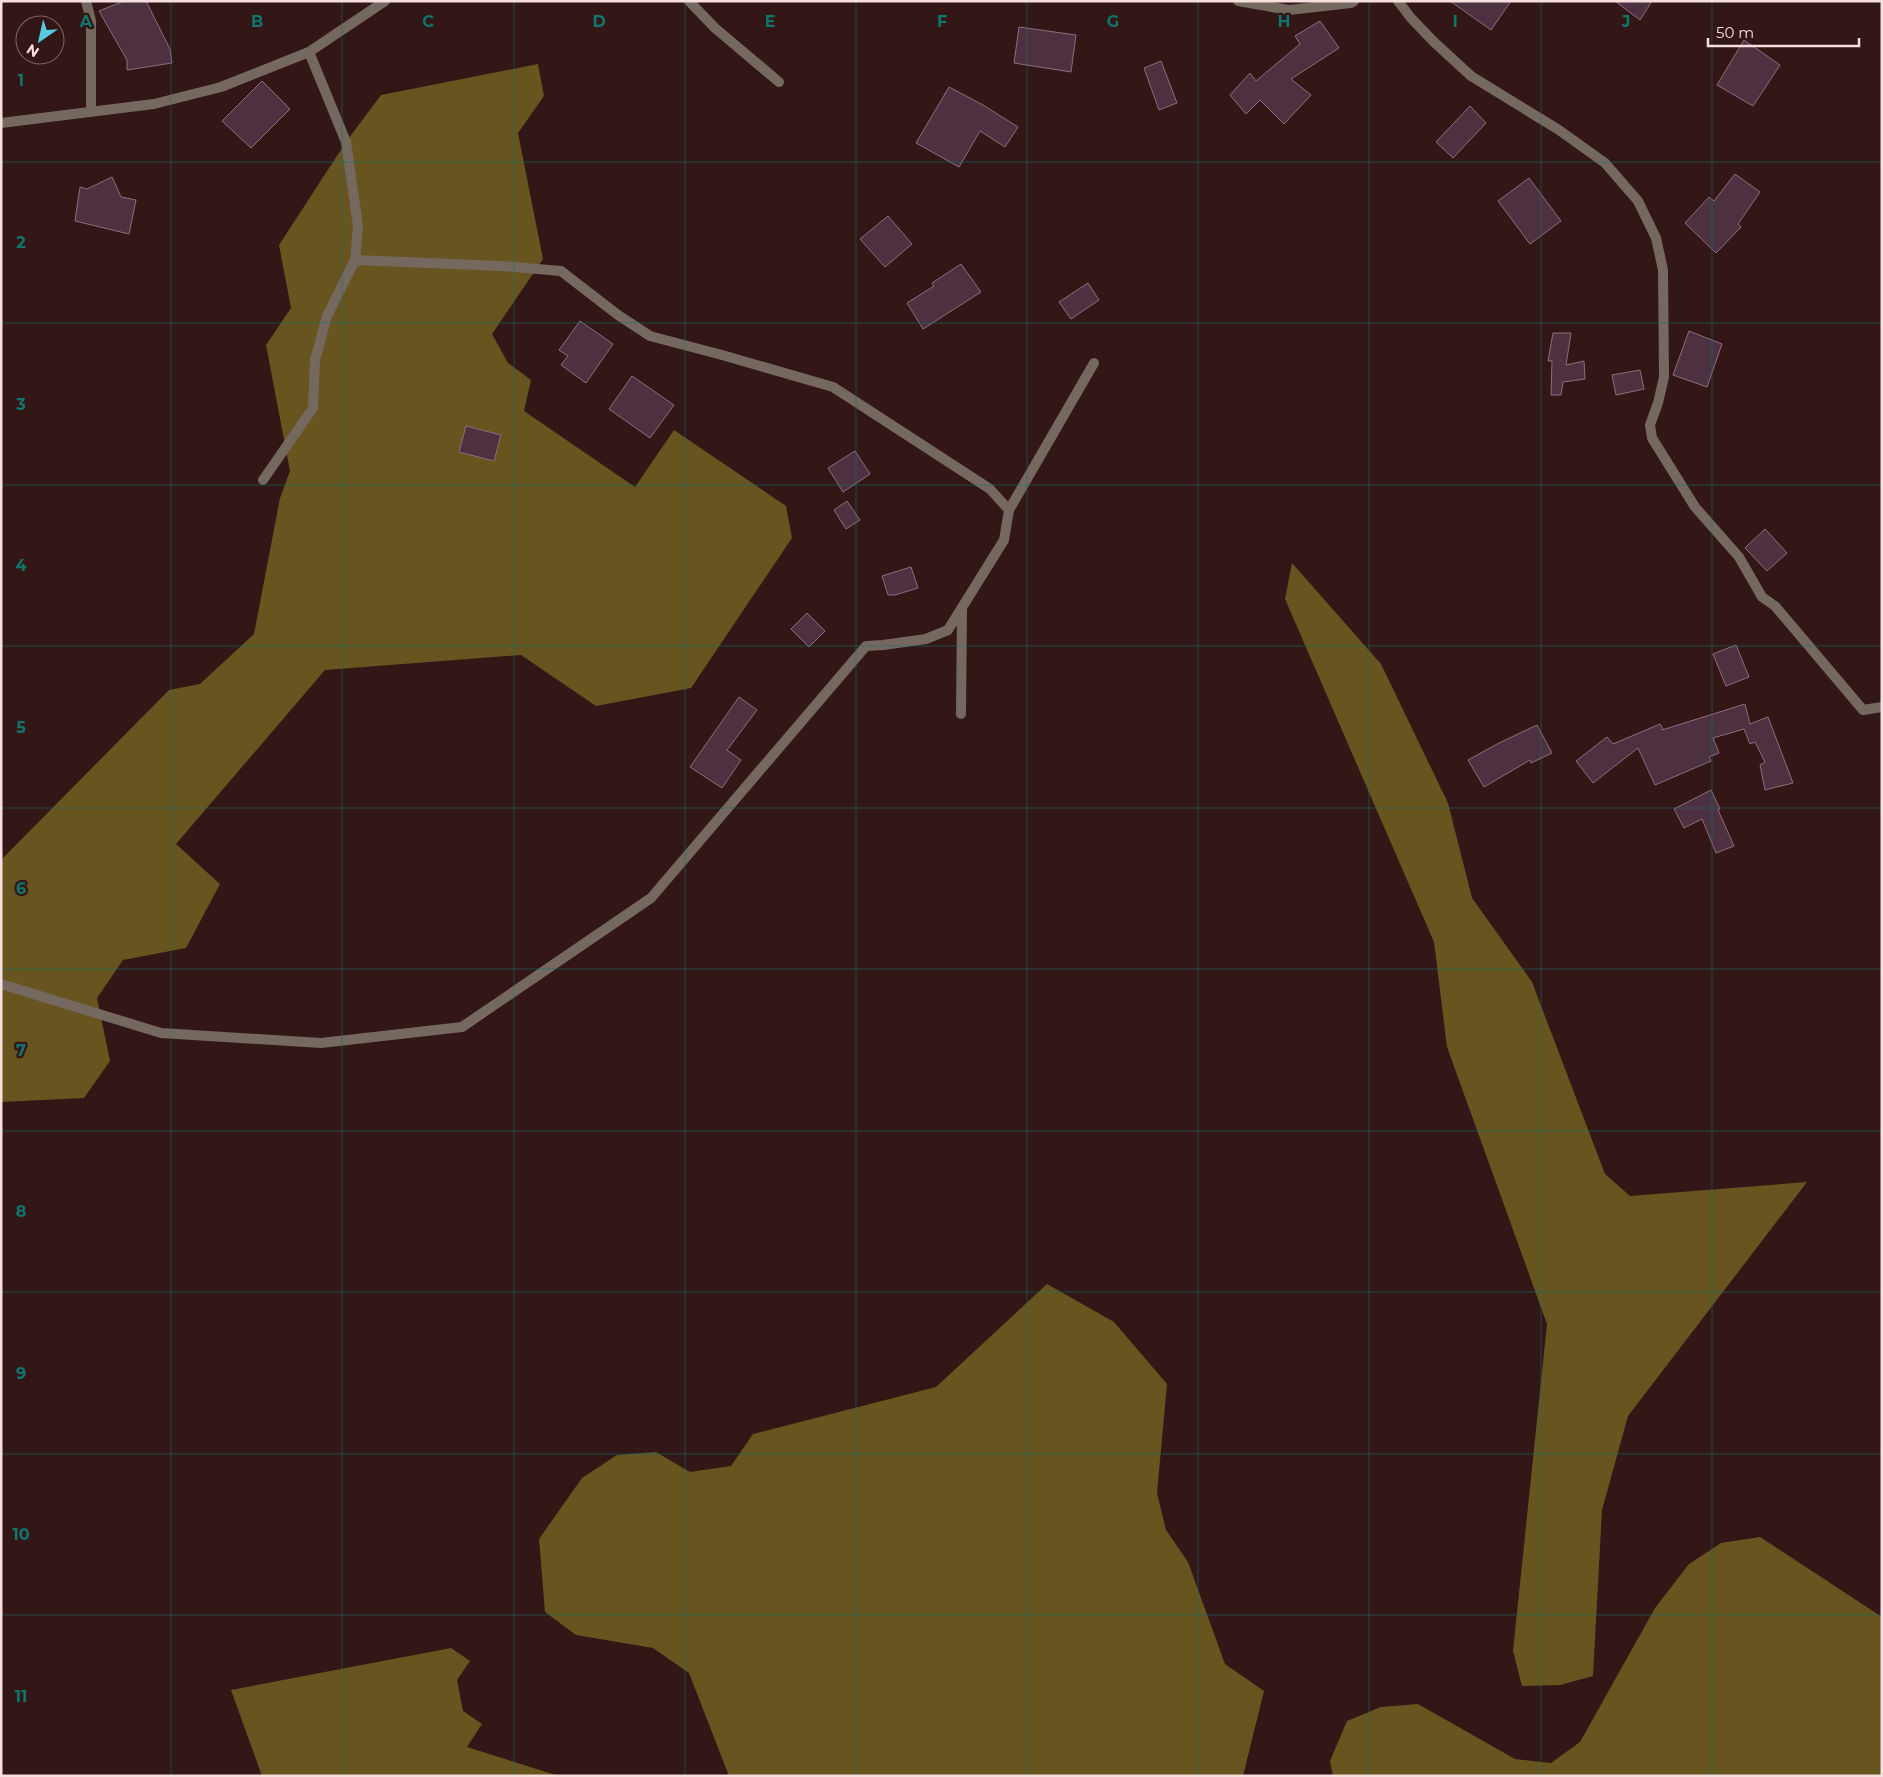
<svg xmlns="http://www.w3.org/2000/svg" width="1883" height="1777" viewBox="0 0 1883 1777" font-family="Montserrat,sans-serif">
<rect width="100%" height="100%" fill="#331616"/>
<g fill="#67541f">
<polygon points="538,64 544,96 518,133 543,259 492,334 508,363 531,380 524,411 635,487 674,430 786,506 792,538 691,688 596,706 521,655 325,670 176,844 220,884 186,948 123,960 97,998 110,1061 84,1098 1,1102 1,860 169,690 200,684 254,634 280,498 290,471 266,345 291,308 279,245 346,142 381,95"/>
<polygon points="1292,563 1381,664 1448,803 1472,898 1532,982 1605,1174 1630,1196 1807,1182 1628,1416 1602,1510 1593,1676 1560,1685 1522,1686 1513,1651 1547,1324 1447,1047 1434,942 1285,599"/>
<polygon points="1047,1284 1114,1322 1167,1384 1157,1493 1166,1530 1188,1562 1225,1664 1264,1691 1243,1776 729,1776 689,1673 653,1648 576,1635 545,1612 539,1539 582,1478 617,1455 656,1452 690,1472 731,1466 753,1434 936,1387"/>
<polygon points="1760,1537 1882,1617 1882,1776 1333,1776 1330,1761 1347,1721 1381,1707 1418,1704 1515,1759 1551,1763 1580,1742 1655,1608 1689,1564 1721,1543"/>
<polygon points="451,1648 470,1661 457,1680 463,1711 482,1724 467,1747 559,1776 262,1776 231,1690"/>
</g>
<g fill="#4d3140" stroke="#8e6e7e">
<polygon points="124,1 146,1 170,49 172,63 127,70 127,60 99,11"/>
<polygon points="1450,1 1511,1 1491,30"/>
<polygon points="1615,1 1652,1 1640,20"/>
<polygon points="1320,21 1339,48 1291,79 1311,95 1284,124 1260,100 1246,114 1230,95 1250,73 1256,81 1300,44 1295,36"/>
<polygon points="1019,27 1076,35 1071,72 1014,63"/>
<polygon points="1744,40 1780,65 1753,106 1717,85"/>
<polygon points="1161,61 1177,103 1159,110 1144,68"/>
<polygon points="262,81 290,109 251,148 222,121"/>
<polygon points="949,87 983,105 1018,127 1005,147 980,131 959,167 916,143"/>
<polygon points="1470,106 1486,123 1453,158 1436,142"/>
<polygon points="1735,174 1760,192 1738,224 1741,227 1716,253 1685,223 1709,197 1714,201"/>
<polygon points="112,177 121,197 136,200 129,234 75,221 80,187 87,189"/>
<polygon points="1529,178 1561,221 1530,244 1498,201"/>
<polygon points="888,216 912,244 885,267 860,239"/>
<polygon points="961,264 981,292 923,329 907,303 934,286 932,283"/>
<polygon points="1088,283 1099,300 1071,319 1059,302"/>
<polygon points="580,321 613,344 586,383 561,365 568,356 559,350"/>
<polygon points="1689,331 1722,344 1707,387 1673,375"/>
<polygon points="1553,333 1571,333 1566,365 1584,361 1585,379 1563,382 1561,395 1551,395 1552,361 1548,361"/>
<polygon points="1640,370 1644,389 1616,395 1612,375"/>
<polygon points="632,376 674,405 650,438 609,409"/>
<polygon points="466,426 501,435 494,461 459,452"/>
<polygon points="855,451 870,474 843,492 828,468"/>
<polygon points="847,501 860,520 846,529 834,510"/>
<polygon points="1765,529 1787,553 1767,571 1745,548"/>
<polygon points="911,567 918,588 895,595 888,595 882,576"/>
<polygon points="807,613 825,631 809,647 791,629"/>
<polygon points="1736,645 1749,677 1726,686 1713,654"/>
<polygon points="739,697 757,710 727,750 741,760 722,788 690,767"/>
<polygon points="1745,704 1750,724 1768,717 1793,783 1765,790 1760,765 1765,762 1755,742 1750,744 1744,729 1713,738 1719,753 1709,757 1711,761 1655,785 1638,748 1593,783 1576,761 1607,737 1613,744 1660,724 1663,729 1662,730"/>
<polygon points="1537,725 1552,753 1531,763 1530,760 1484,787 1468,760 1499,743"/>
<polygon points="1711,790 1720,809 1718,810 1734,846 1716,853 1702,819 1684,828 1674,809"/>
</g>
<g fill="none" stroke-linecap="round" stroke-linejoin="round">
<g stroke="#75685f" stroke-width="10">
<polyline points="86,1 91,21 91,111"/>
<polyline points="689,1 715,28 779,82"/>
<polyline points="1238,1 1289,10 1351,3 1354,1"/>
<polyline points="1398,1 1411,18 1434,42 1471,76 1559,130 1605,163 1638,201 1656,238 1663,270 1664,377 1658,403 1650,425 1652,438 1695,507 1739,557 1762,597 1775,606 1863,710 1882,707"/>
<polyline points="1,123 154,104 221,87 309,52 385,1"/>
<polyline points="263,480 313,408 315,360 327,316 355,260 358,226 346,142 309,52"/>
<polyline points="1009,510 1094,363"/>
<polyline points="961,714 962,608"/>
<polyline points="1,984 161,1033 321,1043 462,1027 651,898 866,646 883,645 926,639 948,630 1004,540 1009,510 990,489 833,387 722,355 650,336 618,315 561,271 501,266 355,260"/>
</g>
</g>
<path fill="none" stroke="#0f766e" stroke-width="1" stroke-opacity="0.55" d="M 171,1 L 171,1776M 342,1 L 342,1776M 514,1 L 514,1776M 685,1 L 685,1776M 856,1 L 856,1776M 1027,1 L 1027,1776M 1198,1 L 1198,1776M 1369,1 L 1369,1776M 1541,1 L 1541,1776M 1712,1 L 1712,1776M 1,162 L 1882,162M 1,323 L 1882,323M 1,485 L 1882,485M 1,646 L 1882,646M 1,808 L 1882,808M 1,969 L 1882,969M 1,1131 L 1882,1131M 1,1292 L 1882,1292M 1,1454 L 1882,1454M 1,1615 L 1882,1615"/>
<g font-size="16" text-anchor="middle" font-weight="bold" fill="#0f766e" stroke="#331616" stroke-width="4.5" stroke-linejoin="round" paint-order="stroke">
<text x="86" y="27">A</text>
<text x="257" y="27">B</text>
<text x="428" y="27">C</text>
<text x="599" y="27">D</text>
<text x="770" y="27">E</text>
<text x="942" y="27">F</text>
<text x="1113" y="27">G</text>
<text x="1284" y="27">H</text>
<text x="1455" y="27">I</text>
<text x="1626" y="27">J</text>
<text x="21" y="86">1</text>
<text x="21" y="248">2</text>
<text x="21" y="410">3</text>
<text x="21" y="571">4</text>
<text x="21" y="733">5</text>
<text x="21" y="894">6</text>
<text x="21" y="1056">7</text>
<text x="21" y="1217">8</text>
<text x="21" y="1379">9</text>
<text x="21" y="1540">10</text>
<text x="21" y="1702">11</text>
</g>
<rect width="1883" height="1777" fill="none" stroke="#f5e0df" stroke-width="5"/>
<g transform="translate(40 40) rotate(214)"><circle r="24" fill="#331616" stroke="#816766"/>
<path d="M0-4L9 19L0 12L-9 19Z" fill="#54cadc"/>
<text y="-8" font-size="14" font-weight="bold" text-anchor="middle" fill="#f5e0df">N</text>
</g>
<path d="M1708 38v8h151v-8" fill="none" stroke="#f5e0df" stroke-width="2.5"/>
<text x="1716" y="38" font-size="15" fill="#f5e0df" stroke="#331616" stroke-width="4" paint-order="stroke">50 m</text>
</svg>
